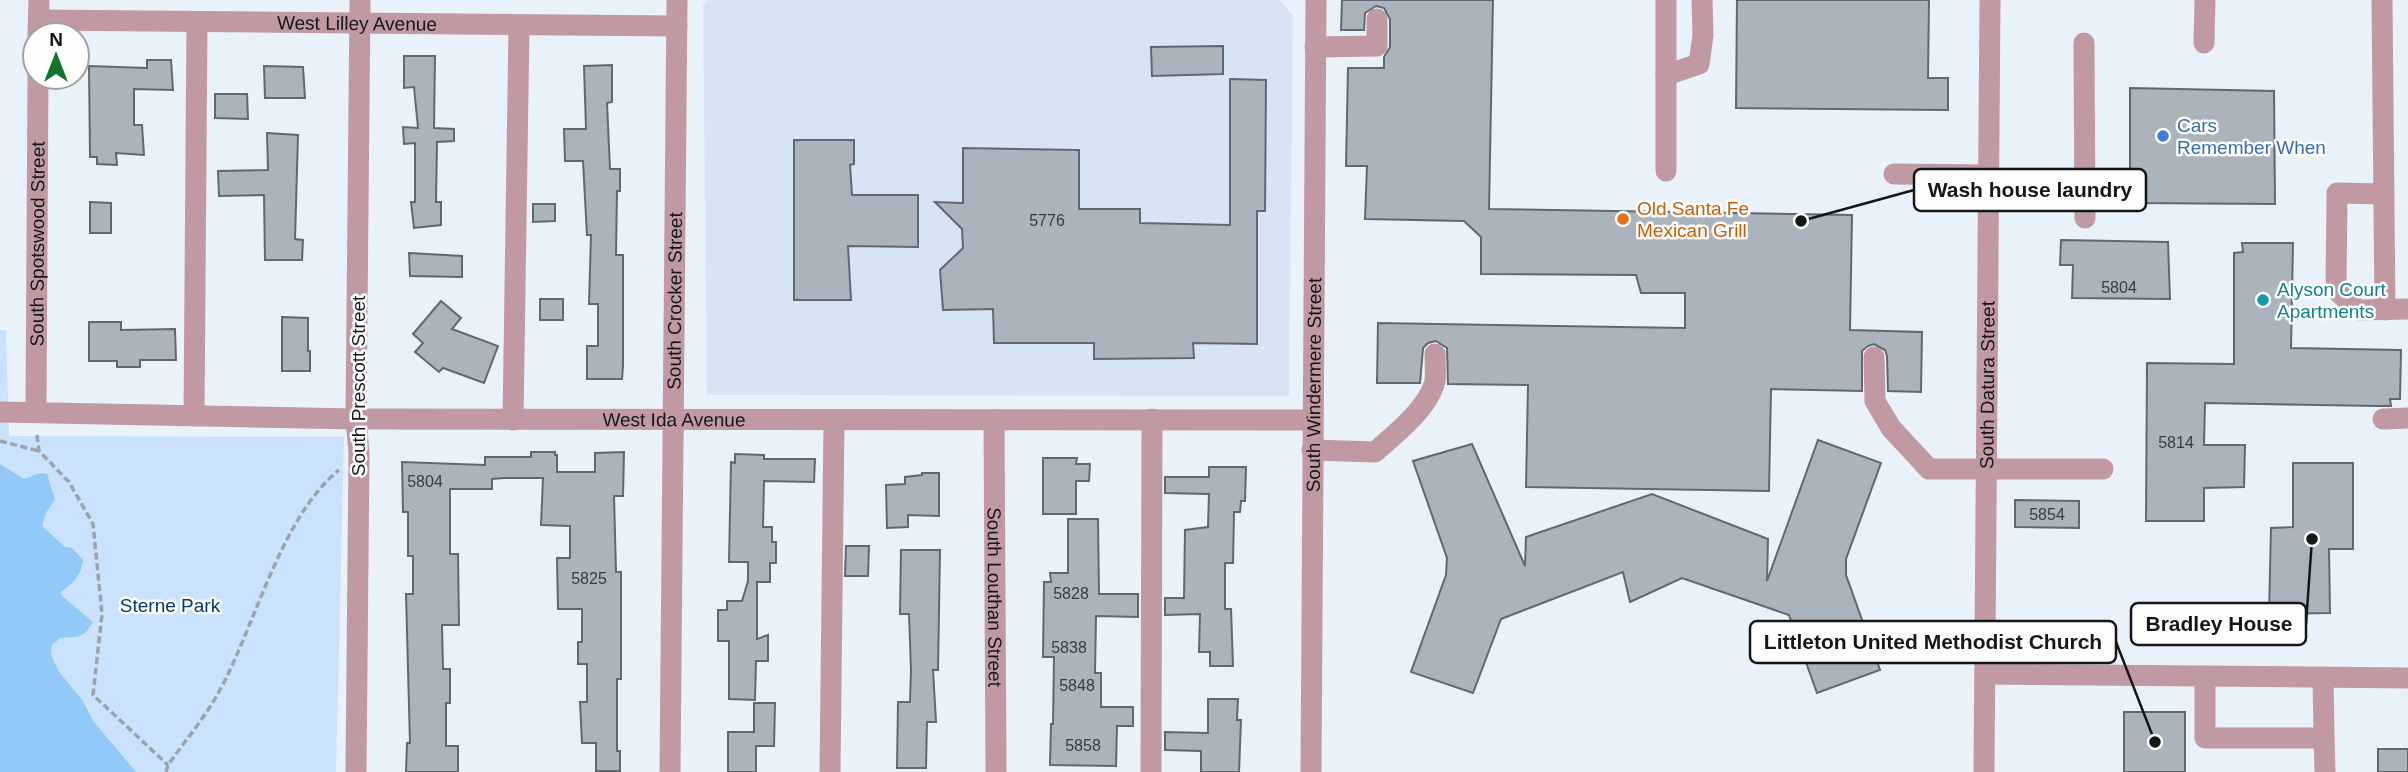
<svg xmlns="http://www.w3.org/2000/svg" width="2408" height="772" viewBox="0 0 2408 772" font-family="Helvetica,sans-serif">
<rect width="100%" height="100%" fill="#e9f1fb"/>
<polygon fill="#d7e4f4" points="708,0 1279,0 1293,15 1289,396 707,395 703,6"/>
<polygon fill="#cae2fd" points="0,330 6,330 9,436 344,437 336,772 0,772"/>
<path fill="#91caf8" d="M 0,464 L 24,479 L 40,473 L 47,474 L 55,499 L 46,513 L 42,526 L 65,547 L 72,548 L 83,560 C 81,576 74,582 61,592 L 62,596 L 93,622 C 82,640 79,636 60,638 L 52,645 L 51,655 L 59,672 L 83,701 L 93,721 L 136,772 L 0,772 Z"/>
<g fill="#abb3bd" stroke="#616871" stroke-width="2">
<polygon points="1342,0 1493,0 1489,209 1852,215 1850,330 1922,332 1921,392 1888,391 1887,356 1885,350 1874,344 1868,346 1862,351 1862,391 1771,389 1769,491 1526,487 1528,385 1448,384 1447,348 1436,341 1428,343 1423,348 1420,383 1377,383 1378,323 1685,328 1685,293 1641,293 1636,275 1481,274 1481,237 1464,221 1365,219 1367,166 1346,166 1348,68 1384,68 1384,57 1390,47 1390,19 1384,8 1376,6 1365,13 1364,30 1341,30"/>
<polygon points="1737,0 1929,0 1928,78 1948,78 1948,110 1736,108"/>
<polygon points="1223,46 1223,74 1152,76 1151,47"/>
<polygon points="404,56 435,56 434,128 454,129 454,141 437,142 436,202 441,202 441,225 414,228 411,202 415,202 415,143 404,144 403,127 418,128 414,87 404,88"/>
<polygon points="147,60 171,60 173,90 134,89 134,125 142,125 144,155 116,153 117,165 97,164 97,157 90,157 89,66 147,68"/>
<polygon points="612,65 612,102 607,103 610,169 620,169 620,191 617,191 616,255 623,255 623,366 622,379 587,379 587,346 598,346 598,304 589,304 591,235 587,235 583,161 565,161 564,129 586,129 584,66"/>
<polygon points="264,66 303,67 305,98 265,98"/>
<polygon points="1230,79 1266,80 1265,211 1257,211 1257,344 1193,343 1194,358 1094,359 1094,343 994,343 993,309 943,310 940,270 963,248 962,229 935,202 963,203 963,148 1079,150 1079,209 1140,209 1140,223 1230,225"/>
<polygon points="2130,88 2274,91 2275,204 2130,203"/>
<polygon points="215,94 247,94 248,119 215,118"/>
<polygon points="267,133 298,135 295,239 303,240 302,260 265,260 264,195 219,196 218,171 268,170"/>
<polygon points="794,140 854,140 854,164 850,165 852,195 918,195 918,247 848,246 851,300 794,300"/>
<polygon points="90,202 111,203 111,233 90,233"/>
<polygon points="533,204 555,204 555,221 533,222"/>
<polygon points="2061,240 2168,242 2170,299 2072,298 2073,265 2060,265"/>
<polygon points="2242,243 2293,243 2291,348 2401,350 2400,399 2390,399 2391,406 2380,406 2205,403 2204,445 2245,445 2244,487 2204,488 2204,521 2146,521 2147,363 2234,364 2234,253 2243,252"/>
<polygon points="409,253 462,256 462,277 410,276"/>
<rect x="540" y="299" width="23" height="21"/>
<polygon points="441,301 461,318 452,329 498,346 484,383 443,368 439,372 415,352 423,343 413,334"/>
<polygon points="282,317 308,318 308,351 310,351 310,371 282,371"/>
<polygon points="89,322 121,322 121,330 175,329 176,360 140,360 140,367 117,367 117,361 89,361"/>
<polygon points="1818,440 1881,463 1846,559 1846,575 1880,670 1817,693 1789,615 1682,578 1630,602 1623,572 1501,619 1473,693 1411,672 1446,575 1447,558 1413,461 1472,444 1525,566 1526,537 1652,494 1768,539 1767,581"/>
<polygon points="531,452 555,452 555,455 557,455 557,472 595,472 595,453 624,452 623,496 614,496 616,572 621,572 621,679 617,679 617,751 620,751 620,771 596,771 596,743 582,743 580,702 587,702 587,664 578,664 578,642 582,642 582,609 558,609 557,558 570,558 570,526 541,525 543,478 504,478 492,479 492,489 450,489 450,554 458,554 459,625 442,625 443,669 450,669 450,703 446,703 446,746 458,746 458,772 406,772 407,743 410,743 406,594 413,594 413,556 408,556 408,512 403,512 402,462 485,465 485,457 531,457"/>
<polygon points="735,454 764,455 764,459 815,459 814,482 764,481 763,527 772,527 772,542 776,542 776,563 770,563 770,582 757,582 757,639 768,635 768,661 756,661 755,700 729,699 729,641 718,641 718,610 727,610 727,601 742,601 748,581 748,562 729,562 731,462 735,463"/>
<polygon points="1043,458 1077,458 1076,464 1090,464 1089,481 1076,481 1076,514 1043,514"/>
<polygon points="2293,463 2353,463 2353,549 2329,549 2330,613 2269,614 2271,528 2293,527"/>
<polygon points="1209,467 1246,467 1245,501 1241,501 1240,512 1234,512 1233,563 1225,563 1225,609 1231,609 1233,666 1210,666 1210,652 1199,652 1200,614 1165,615 1165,598 1184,598 1185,530 1208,527 1209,494 1165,493 1165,477 1209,477"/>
<polygon points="922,473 939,473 939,516 908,515 908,527 887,528 886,485 905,484 905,477 922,475"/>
<polygon points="2015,500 2079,501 2079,528 2015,527"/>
<polygon points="1068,519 1098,519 1099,594 1138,594 1138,617 1096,616 1095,673 1101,673 1101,707 1133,707 1133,726 1117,726 1116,766 1050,765 1051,724 1053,724 1054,657 1043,657 1044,582 1051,582 1050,573 1068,573"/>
<polygon points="846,546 869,546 868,576 845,576"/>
<polygon points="901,550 940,550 938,670 933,670 936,722 927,722 926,768 897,768 898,702 910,702 911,670 909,614 900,614"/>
<polygon points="1208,699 1238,699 1237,720 1241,720 1239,772 1201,772 1201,751 1165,750 1165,732 1208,733"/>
<polygon points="754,703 775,703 774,746 756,746 756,772 728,772 728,732 754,732"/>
<rect x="2124" y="712" width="61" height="60"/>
<rect x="2378" y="749" width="30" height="23"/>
</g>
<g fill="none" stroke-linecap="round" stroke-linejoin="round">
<g stroke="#9da3aa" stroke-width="3.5" stroke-dasharray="7 3.5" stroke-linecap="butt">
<polyline points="37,435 39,451 69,482 93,524 102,614 93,695 168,765"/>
<polyline points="0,441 39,451"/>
<path d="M 166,772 L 168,765 C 185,741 206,716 220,690 C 256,623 281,517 339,470"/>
</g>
<g stroke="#c199a3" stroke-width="21">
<polyline points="2382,0 2385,310"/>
<path id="s1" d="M 39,20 L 677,26"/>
<polyline points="38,35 39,0"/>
<polyline points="2084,43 2085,218"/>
<polyline points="2204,43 2205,0"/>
<polyline points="1315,47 1377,46 1377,19"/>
<polyline points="1666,75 1699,64 1703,35 1702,0"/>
<polyline points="1666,171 1666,0"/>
<polyline points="1894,174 1989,175"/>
<polyline points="2384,194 2337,193 2336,290 2358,310 2408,309"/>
<polyline points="1874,357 1875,401 1891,428 1929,469 2103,469"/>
<path id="s2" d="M 0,412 L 356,419 L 1312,420"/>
<path id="s3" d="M 36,412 L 38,77"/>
<polyline points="194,416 197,22"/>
<polyline points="2383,419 2408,418"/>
<polyline points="513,420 519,25"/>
<path id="s4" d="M 994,420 L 996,772"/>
<path d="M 1312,450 L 1375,452 C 1394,435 1429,408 1435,381 C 1436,373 1435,362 1435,354"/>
<polyline points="1985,674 2408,678"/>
<polyline points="2205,676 2205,738 2324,738 2323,677"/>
<polyline points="2324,738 2325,772"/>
<polyline points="356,772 359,453 356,419 360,0"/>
<path id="s5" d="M 670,772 L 677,0"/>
<polyline points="830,772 834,421"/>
<polyline points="1151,772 1152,419"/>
<path id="s6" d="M 1311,772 L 1316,0"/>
<path id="s7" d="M 1984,772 L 1990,0"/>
</g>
</g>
<circle fill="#3f7fe0" stroke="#fdfdfd" stroke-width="2.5" cx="2163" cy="136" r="7"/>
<circle fill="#e8710a" stroke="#fdfdfd" stroke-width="2.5" cx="1623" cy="219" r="7"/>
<circle fill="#0f9aa8" stroke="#fdfdfd" stroke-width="2.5" cx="2263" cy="300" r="7"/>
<g text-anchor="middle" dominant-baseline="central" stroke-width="5" stroke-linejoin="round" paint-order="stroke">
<g font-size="16" fill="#3a3e43">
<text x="1047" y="220">5776</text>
<text x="2119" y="287">5804</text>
<text x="2176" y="442">5814</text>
<text x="425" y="481">5804</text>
<text x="2047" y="514">5854</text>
<text x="589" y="578">5825</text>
<text x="1071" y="593">5828</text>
<text x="1069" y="647">5838</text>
<text x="1077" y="685">5848</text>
<text x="1083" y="745">5858</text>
</g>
<g font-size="19" fill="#14171a" stroke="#fdfdfd">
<text stroke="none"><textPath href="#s1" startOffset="318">West Lilley Avenue</textPath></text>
<text stroke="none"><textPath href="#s3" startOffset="168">South Spotswood Street</textPath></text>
<text stroke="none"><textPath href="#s5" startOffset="471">South Crocker Street</textPath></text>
<text transform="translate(358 386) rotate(-90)">South Prescott Street</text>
<text stroke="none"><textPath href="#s6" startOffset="387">South Windermere Street</textPath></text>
<text stroke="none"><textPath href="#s7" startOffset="387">South Datura Street</textPath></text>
<text stroke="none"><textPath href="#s2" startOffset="674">West Ida Avenue</textPath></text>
<text stroke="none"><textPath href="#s4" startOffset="177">South Louthan Street</textPath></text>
</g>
<g font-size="19" fill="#366cbe" stroke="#fdfdfd" text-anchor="start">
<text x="2177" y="125">Cars<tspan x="2177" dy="22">Remember When</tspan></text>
</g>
<g font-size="19" fill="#c56008" stroke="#fdfdfd" text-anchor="start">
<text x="1637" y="208">Old Santa Fe<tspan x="1637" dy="22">Mexican Grill</tspan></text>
</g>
<g font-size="19" fill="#0d838f" stroke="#fdfdfd" text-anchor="start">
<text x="2277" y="289">Alyson Court<tspan x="2277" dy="22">Apartments</tspan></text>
</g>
<g font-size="19" fill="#003b73" stroke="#fdfdfd">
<text x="170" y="605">Sterne Park</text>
</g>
</g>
<path fill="none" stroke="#14171a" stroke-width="2.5" d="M1801 221L1914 190M2312 539L2306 624M2155 742L2116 642"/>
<g fill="#14171a" stroke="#fdfdfd" stroke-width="2.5">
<circle cx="1801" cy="221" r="7"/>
<circle cx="2312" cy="539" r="7"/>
<circle cx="2155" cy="742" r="7"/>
</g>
<g fill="#fdfdfd" stroke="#14171a" stroke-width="2.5">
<rect x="1914" y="169" width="232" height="42" rx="7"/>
<rect x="2131" y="603" width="175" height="42" rx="7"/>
<rect x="1750" y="621" width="366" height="42" rx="7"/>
</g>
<g font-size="21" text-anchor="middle" font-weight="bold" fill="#14171a">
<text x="2030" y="197">Wash house laundry</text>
<text x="2219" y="631">Bradley House</text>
<text x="1933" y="649">Littleton United Methodist Church</text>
</g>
<g transform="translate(56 56)"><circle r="33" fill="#fdfdfd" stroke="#a0a1a2" stroke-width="2"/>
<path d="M0-5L12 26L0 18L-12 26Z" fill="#10772a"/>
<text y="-10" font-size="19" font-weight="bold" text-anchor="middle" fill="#14171a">N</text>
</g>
</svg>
